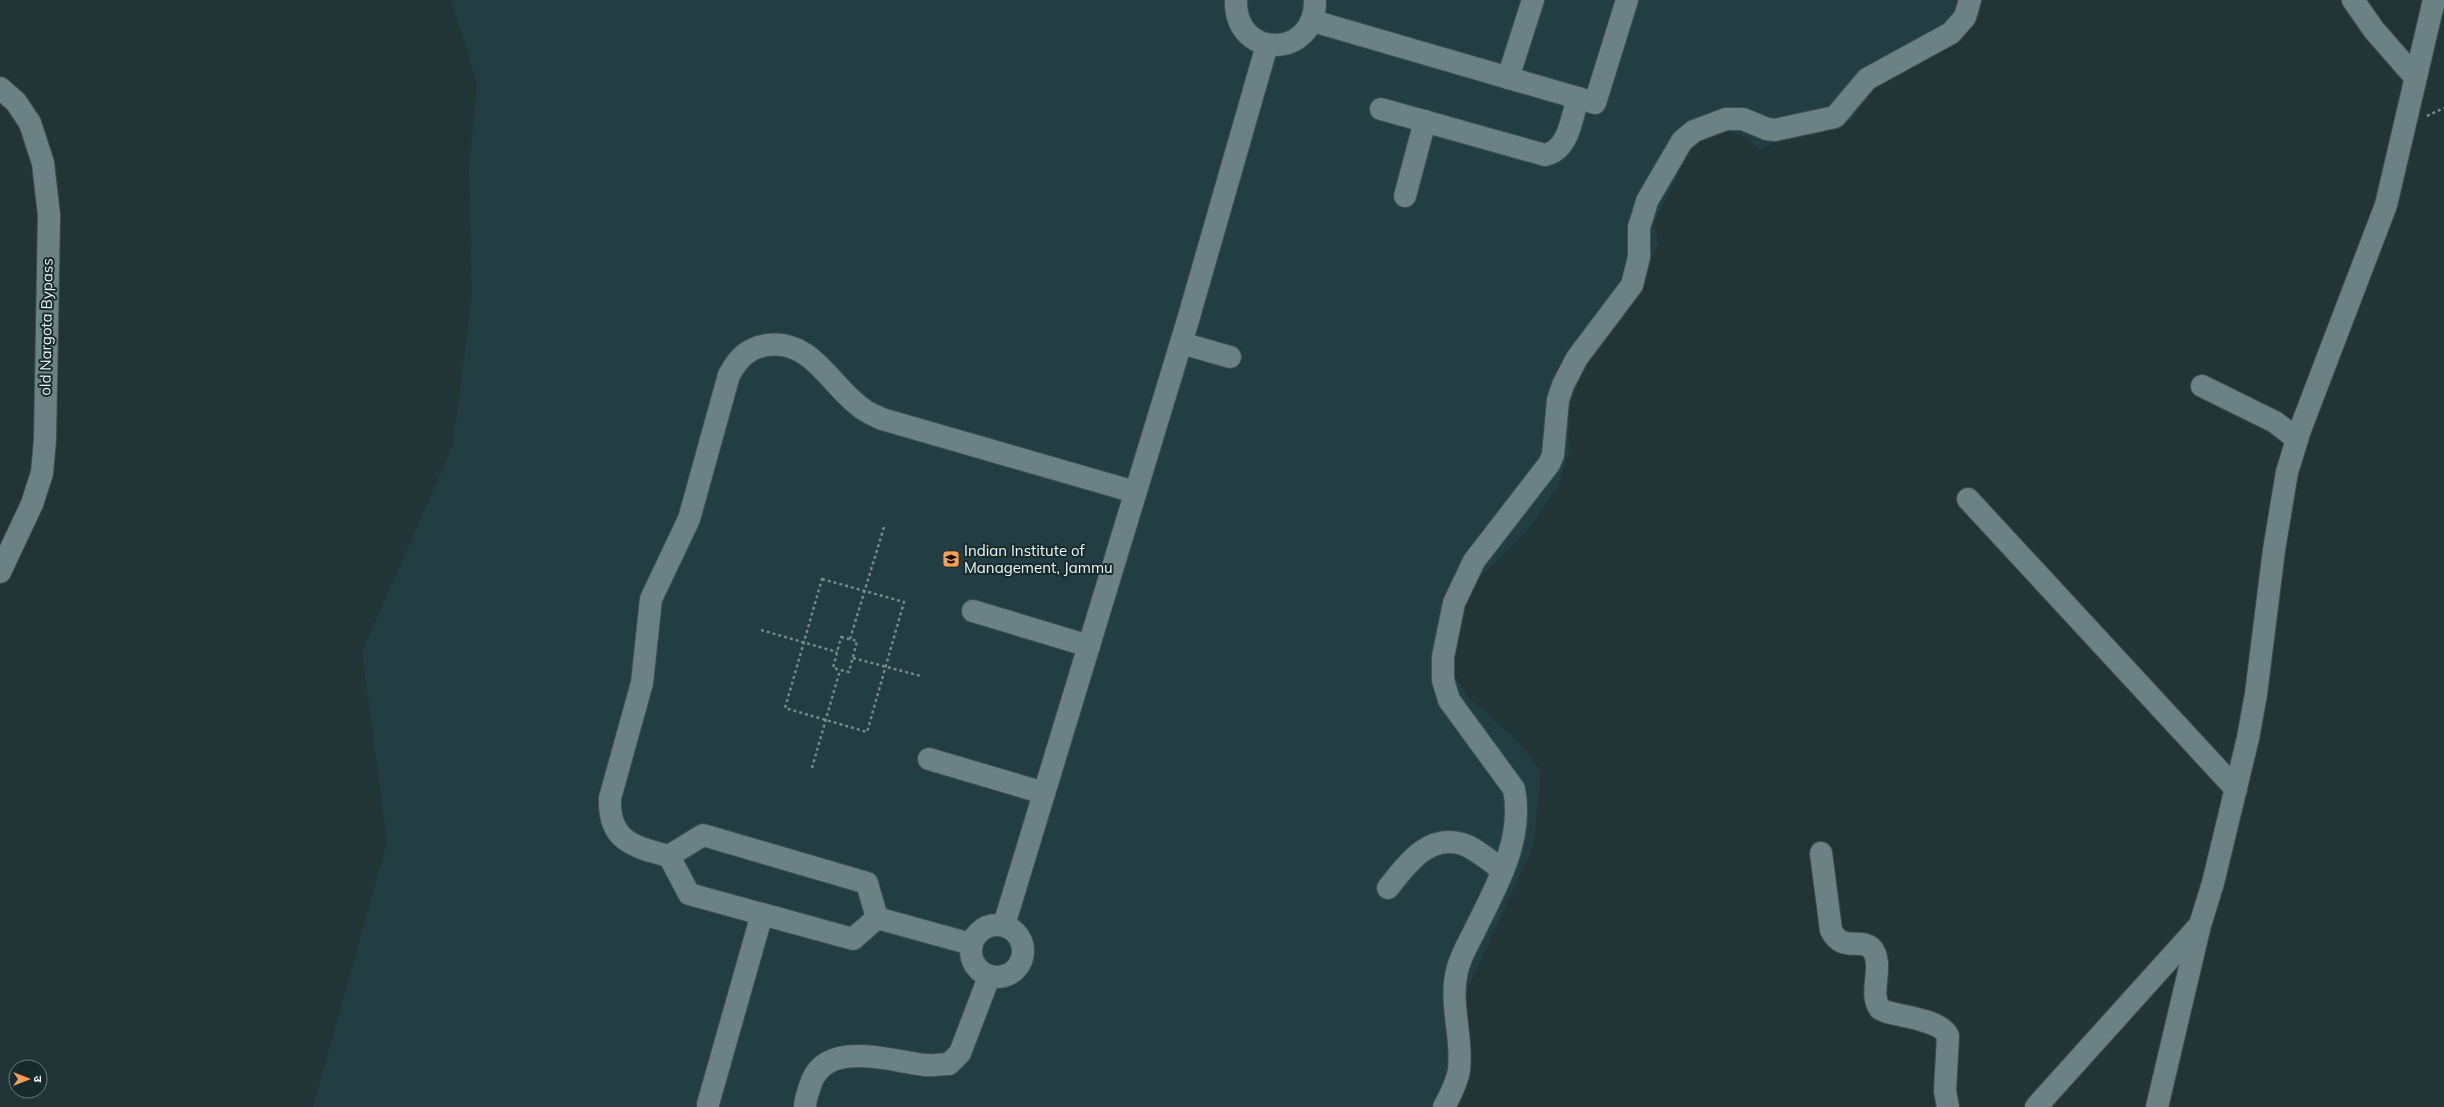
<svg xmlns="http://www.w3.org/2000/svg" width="2444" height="1107" viewBox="0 0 2444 1107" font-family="Mulish,'Noto Sans Devanagari',sans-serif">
<rect width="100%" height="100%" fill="#213436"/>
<polygon fill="#223e42" points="451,0 1982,0 1978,17 1869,91 1852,120 1788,134 1759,151 1745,136 1723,130 1693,144 1654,224 1658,244 1636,295 1588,357 1568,410 1569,452 1558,486 1530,527 1467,591 1450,666 1468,697 1517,740 1541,772 1534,845 1465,995 1451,1107 313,1107 387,842 362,652 453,445 472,296 469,165 477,84"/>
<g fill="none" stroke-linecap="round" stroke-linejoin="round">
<g stroke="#3f5052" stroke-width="24">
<g id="minor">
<path d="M 1236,0 C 1234,60 1316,60 1315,0"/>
<polyline points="2353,0 2374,30 2415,77"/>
<polyline points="1313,21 1595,103 1627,0"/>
<polyline points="1508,78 1533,0"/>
<polyline points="0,88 16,102 30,123 43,163 49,215 45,440 42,473 32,504 0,572"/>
<path d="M 1381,109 L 1545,155 C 1569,150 1571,119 1578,98"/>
<polyline points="1405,196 1425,121"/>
<polyline points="1181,343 1230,357"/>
<polyline points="2202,386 2275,422 2297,439"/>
<polyline points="1968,499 2236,789"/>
<polyline points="973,611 1089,646"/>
<polyline points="929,759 1044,793"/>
<path d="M 1821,853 L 1831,930 C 1842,954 1863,936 1873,950 C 1884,968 1868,992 1880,1009 L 1887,1012 C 1904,1017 1941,1020 1948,1036 L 1945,1091 L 1948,1107"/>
<polyline points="669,856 689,894 853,939 877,918"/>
<path d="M 1388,888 C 1407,864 1428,834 1462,844 C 1474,847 1492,863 1503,870"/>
<path d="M 877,918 L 867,883 L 703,835 L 669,856 C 634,847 608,841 610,798 L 642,683 L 651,599 L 689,519 L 729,375 C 738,358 749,347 768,345 C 812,339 831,387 863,409 C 868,413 876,416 882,419 L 1135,492"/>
<polyline points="877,918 971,944"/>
<circle cx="997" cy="951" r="26"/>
<polyline points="1004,925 1188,320 1267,45"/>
<polyline points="708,1104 762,914"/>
<path d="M 805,1107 C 805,1100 808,1093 810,1086 C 824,1038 890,1061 925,1065 C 932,1066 941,1064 949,1064 L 960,1053 L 989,977"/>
<path d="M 1444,1107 C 1450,1096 1457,1083 1459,1070 C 1463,1037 1449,1004 1457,971 C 1460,957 1468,944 1474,932 C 1496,886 1524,841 1514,789 L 1449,700 L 1443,680 L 1443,657 L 1454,603 L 1474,561 L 1549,464 L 1553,455 L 1558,400 L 1563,385 L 1577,358 L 1632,285 L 1639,257 L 1639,227 L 1643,215 L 1647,201 L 1682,141 L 1694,131 L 1726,119 L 1743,119 L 1767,129 L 1775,130 L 1835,117 L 1867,79 L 1951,33 L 1965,17 L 1970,0"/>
<polyline points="2036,1107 2199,926"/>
<polyline points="2157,1107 2200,925 2213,883 2248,738 2256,694 2274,550 2287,472 2300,430 2386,205 2434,0"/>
</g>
</g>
<g stroke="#78888a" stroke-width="2.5" stroke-dasharray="3 3" stroke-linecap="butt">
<polyline points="2427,116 2444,108"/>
<polygon points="822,579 904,602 867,732 785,708"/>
<polyline points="761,630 837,652"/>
<polygon points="841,637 857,641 849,672 833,668"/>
<polyline points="850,639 884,527"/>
<polyline points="853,658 921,676"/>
<polyline points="812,768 840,670"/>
</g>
<use href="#minor" stroke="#6c8184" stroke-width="22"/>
</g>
<defs>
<g id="university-square" transform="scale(0.9)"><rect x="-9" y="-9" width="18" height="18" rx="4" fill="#fc9d52" stroke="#172a2c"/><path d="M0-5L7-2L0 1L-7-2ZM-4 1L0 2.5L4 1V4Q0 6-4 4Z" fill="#111"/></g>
</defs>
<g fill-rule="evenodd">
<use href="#university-square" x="951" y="559"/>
</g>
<g text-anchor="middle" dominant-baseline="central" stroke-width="4" stroke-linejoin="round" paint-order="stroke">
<g font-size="15" fill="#ecf7f8" stroke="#172a2c">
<text transform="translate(46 327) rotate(-89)">old Nargota Bypass</text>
</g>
<g font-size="15" fill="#ecf7f8" stroke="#172a2c" text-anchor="start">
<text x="964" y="550">Indian Institute of<tspan x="964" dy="17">Management, Jammu</tspan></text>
</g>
</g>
<g transform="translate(28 1079) rotate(90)"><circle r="19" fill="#172a2c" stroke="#6c7c7e"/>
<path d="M0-3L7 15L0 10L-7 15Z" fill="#fc9d52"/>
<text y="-6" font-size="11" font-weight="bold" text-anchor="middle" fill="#ecf7f8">उ</text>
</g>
</svg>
